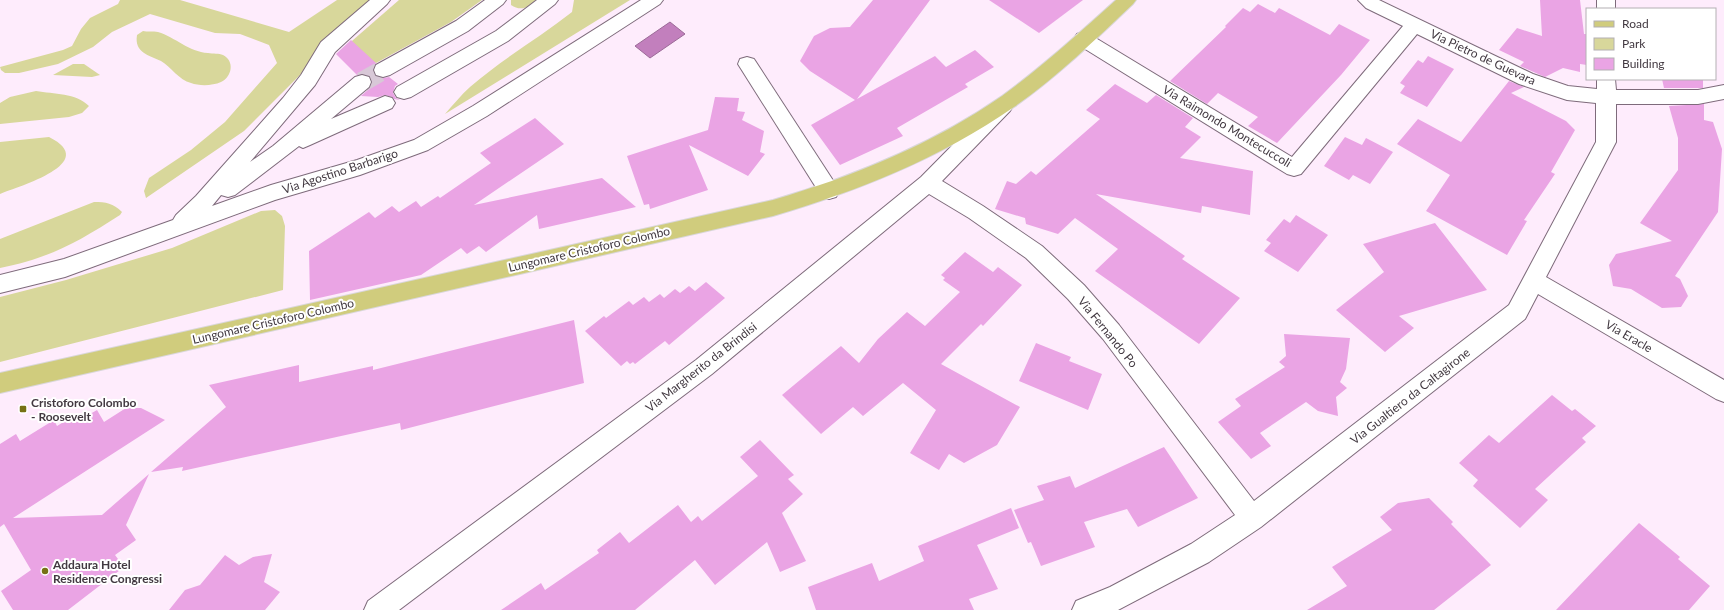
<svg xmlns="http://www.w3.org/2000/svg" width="1724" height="610" viewBox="0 0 1724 610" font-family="Lato,sans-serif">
<rect width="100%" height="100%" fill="#feecfc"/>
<g fill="#d8d79b">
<polygon points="120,0 180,0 289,32 337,0 370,0 325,40 301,74 244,131 146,198 144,191 149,178 191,150 225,122 277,63 269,45 240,34 215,33 150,14 112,32 93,47 58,64 19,73 5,73 1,70 0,67 63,50 72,46 81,29 90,18 118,4"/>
<polygon points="399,0 482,0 451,22 376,63 345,47"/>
<path d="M 511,0 L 538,0 C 529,7 521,12 511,5 Z"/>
<path d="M 574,0 L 630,0 L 445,114 C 453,105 461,95 470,87 C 502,59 539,38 572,12 Z"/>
<path d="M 143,31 C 147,32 153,31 158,32 C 175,37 189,52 208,53 C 213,54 219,53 223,55 C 235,61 232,77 221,82 C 212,86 199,86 191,83 C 179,80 171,67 161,61 C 149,55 134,53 137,35 Z"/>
<polygon points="73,64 84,64 100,75 92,77 53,75"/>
<path d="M 36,91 C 54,94 76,93 89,106 L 82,113 L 69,117 L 0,124 L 0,103 L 10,97 Z"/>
<path d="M 49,137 C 101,163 19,186 0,194 L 0,142 Z"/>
<path d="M 94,202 C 106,202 113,203 122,212 L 120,215 C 78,242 50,258 0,268 L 0,239 Z"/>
<polygon points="275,210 282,216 285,226 283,290 0,362 0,297 66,280 172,248 261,211"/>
</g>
<polygon fill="#c27fbd" stroke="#9c6a98" points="670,22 685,34 650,58 635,46"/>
<g fill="#eaa4e4">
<polygon points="873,0 930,0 857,99 935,56 946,67 975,50 994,67 965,84 968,87 897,128 903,136 840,165 811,125 855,100 810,71 800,61 814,36 830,28 850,27"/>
<polygon points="989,0 1083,0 1039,33"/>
<polygon points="1540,0 1580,0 1584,34 1587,34 1587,65 1580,64 1580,72 1563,68 1545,77 1520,66 1524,62 1499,50 1517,28 1542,36"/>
<polygon points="1258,4 1275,13 1279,8 1330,35 1339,24 1370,40 1341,75 1277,143 1248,126 1258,117 1218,93 1207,104 1170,81 1226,27 1225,26 1243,8 1250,12"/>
<polygon points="351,40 376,63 373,69 375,76 383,78 389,77 398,84 395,86 393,93 396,98 400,100 394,99 392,97 385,95 378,97 361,96 370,88 372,83 370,76 362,74 357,75 336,54"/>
<polygon points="1428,56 1454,69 1427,107 1400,93 1405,86 1400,83 1418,60 1423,63"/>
<polygon points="1662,79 1703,79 1703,88 1664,88"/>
<polygon points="1509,81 1524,87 1511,93 1566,121 1575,130 1551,172 1555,174 1524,220 1527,221 1507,255 1426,211 1450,175 1397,144 1418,119 1461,142"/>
<polygon points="1115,84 1147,103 1156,95 1193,118 1185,127 1201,137 1180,158 1253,171 1250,215 1202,206 1201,213 1096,194 1185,256 1182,259 1240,298 1199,344 1095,271 1118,249 1075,218 1058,234 1026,224 1025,218 995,209 1007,181 1016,184 1031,171 1036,175 1100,119 1086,110"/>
<polygon points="715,97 739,98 737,111 745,112 742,120 764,131 760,152 765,154 748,176 689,145 708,190 650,209 649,204 644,205 627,156 708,130"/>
<polygon points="1704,104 1704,120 1713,122 1722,149 1718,212 1675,276 1680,279 1688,296 1681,307 1662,308 1631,289 1613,286 1609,265 1616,254 1672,241 1640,223 1678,170 1678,138 1669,106"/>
<polygon points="535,118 564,144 474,205 602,178 636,207 539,229 537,215 486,252 479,246 467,254 461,248 421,275 310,300 309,251 369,212 375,218 392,206 399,212 416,201 421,207 438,196 440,198 491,163 480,153"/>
<polygon points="1345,137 1362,145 1366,138 1393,152 1370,184 1353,175 1349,180 1324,166"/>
<polygon points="1296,215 1328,235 1298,272 1264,251 1271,243 1266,240 1284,219 1290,223"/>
<polygon points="1435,223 1487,290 1399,316 1414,328 1385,352 1336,310 1384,272 1363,244"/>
<polygon points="965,252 993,272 998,267 1022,285 983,326 981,324 941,364 1020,407 997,445 964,463 949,454 939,470 910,453 936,410 903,383 863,416 853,407 821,434 782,395 841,346 859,363 878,339 907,312 925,326 960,292 943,280 945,278 941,275"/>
<polygon points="706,282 725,298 669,345 665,341 635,364 633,362 630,364 627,361 621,366 585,331 604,316 606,318 629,301 633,305 644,297 649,302 660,294 664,298 675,289 680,293 689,286 695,291"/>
<polygon points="574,320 584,383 401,430 400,423 182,471 183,467 151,472 226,407 209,385 299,365 299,382 373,366 373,370"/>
<polygon points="1284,334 1350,338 1346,369 1340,382 1347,388 1336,397 1338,416 1318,411 1306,402 1260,433 1271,446 1251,459 1218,422 1241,406 1235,399 1285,367 1279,362 1286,356"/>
<polygon points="1036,343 1071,357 1069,361 1102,374 1088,410 1019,381"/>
<polygon points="1552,395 1572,411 1575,409 1596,426 1582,438 1586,442 1535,489 1548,500 1520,528 1473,486 1478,480 1459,463 1489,435 1499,443"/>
<polygon points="126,408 141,408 165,420 13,518 102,515 149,474 126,525 136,540 115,555 124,567 68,610 13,610 1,591 31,570 4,524 0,527 0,444 16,434 20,441 54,420 57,426 75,415 78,421 97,410 104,422"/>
<polygon points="760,440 794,475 788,479 803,494 782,513 806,561 780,572 767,542 715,585 695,560 635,610 501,610 541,583 545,590 599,553 597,550 620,532 629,543 678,505 691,522 698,516 702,521 758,476 740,457"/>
<polygon points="1164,447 1198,498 1138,527 1127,509 1084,522 1095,547 1041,566 1031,542 1028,543 1014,510 1044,500 1037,486 1070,476 1075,488"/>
<polygon points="1429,498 1453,522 1451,524 1491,565 1434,610 1307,610 1347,586 1332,567 1392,530 1380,517 1398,503"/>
<polygon points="1011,508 1019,528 977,545 998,589 969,599 974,610 816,610 808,587 872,563 879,581 924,561 918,546"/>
<polygon points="1639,523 1680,557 1678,559 1710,586 1689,610 1556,610"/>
<polygon points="272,554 264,582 280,592 265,610 169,610 185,590 200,585 225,555 239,565 253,557"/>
</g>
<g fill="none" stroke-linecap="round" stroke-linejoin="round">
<polyline stroke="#d8c8d7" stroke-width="20" stroke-dasharray="20 10" stroke-linecap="butt" points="362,82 383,70"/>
<g stroke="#7e6b7b" stroke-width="2">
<g id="minor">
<polygon points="370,0 390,0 387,4 335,52 315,85 250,162 273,146 355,77 362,75 369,77 371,82 369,87 331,119 385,96 392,98 395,103 392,108 310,145 303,148 299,146 235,195 228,197 221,195 212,206 271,185 357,160 414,140 473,106 641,0 663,0 660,4 487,116 428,150 360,175 275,200 65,277 0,293 0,275 64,259 173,220 176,215 196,196 283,98 301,75 321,42"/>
<polygon points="485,0 506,0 503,4 468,31 390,75 383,77 376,75 374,70 376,65 456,21"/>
<polygon points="537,0 558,0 555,4 508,41 411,97 404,99 397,97 394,92 397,87 496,31"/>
<polygon points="1358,0 1379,0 1533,74 1568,86 1597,89 1597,79 1615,79 1616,90 1698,90 1724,85 1724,99 1698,104 1616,104 1616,142 1546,277 1724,380 1724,402 1716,399 1538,294 1525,319 1261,527 1209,562 1118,610 1072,610 1076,601 1110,587 1191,544 1235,515 1103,339 1068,299 1026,258 969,218 929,194 712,374 399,610 364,610 368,601 696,360 921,177 996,101 1003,99 1010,101 1013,106 1010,111 942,181 983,206 1042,246 1084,285 1119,325 1254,501 1509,305 1596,142 1596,103 1567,100 1519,84 1417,34 1301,174 1294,176 1287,174 1077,44 1074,39 1077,34 1083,32 1089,34 1292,157 1403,26 1366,8"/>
<rect x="1597" y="0" width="18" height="9"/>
<polygon points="747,57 754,59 836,185 839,191 836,197 829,199 822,197 738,64 740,59"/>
</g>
</g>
<g stroke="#d9d7d9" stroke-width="2">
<path id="major" d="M 1116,0 L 1136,0 L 1133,4 C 1095,40 1057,77 1014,107 C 941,158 858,191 773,216 L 0,393 L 0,373 L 773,200 C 854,176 933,144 1002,96 C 1042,67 1079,33 1116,0 Z"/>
</g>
<use href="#minor" fill="#fff" fill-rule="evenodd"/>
<use href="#major" fill="#d0cc7d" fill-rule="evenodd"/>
</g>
<g fill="#767114" stroke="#fff" stroke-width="1.5">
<rect x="19" y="405" width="8" height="8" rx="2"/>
<circle cx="45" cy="571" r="4"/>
</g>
<g text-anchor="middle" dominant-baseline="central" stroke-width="4" stroke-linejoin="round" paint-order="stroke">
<g font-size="12" fill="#423941" stroke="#fff">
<text transform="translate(1483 57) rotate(25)">Via Pietro de Guevara</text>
<text transform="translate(1227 126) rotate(31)">Via Raimondo Montecuccoli</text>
<text transform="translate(340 171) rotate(-18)">Via Agostino Barbarigo</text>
<text transform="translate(589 249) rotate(-13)">Lungomare Cristoforo Colombo</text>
<text transform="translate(273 321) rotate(-13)">Lungomare Cristoforo Colombo</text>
<text transform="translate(1108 332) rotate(51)">Via Fernando Po</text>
<text transform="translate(1629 336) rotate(30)">Via Eracle</text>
<text transform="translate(701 367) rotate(-38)">Via Margherito da Brindisi</text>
<text transform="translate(1410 396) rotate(-38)">Via Gualtiero da Caltagirone</text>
</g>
<g font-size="12" font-weight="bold" fill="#423941" stroke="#fff" text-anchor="start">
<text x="31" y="402">Cristoforo Colombo<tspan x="31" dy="14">- Roosevelt</tspan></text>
<text x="53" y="564">Addaura Hotel<tspan x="53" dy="14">Residence Congressi</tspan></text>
</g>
</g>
<rect x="1586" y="8" width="130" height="72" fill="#ffffff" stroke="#b3b0b3"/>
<rect x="1594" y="21" width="20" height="6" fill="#d0cc7d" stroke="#b3b0b3"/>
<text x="1622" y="28" font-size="12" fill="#423941">Road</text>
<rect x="1594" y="38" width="20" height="12" fill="#d8d79b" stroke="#b3b0b3"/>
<text x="1622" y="48" font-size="12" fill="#423941">Park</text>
<rect x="1594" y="58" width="20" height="12" fill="#eaa4e4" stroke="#b3b0b3"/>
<text x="1622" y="68" font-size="12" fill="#423941">Building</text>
</svg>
